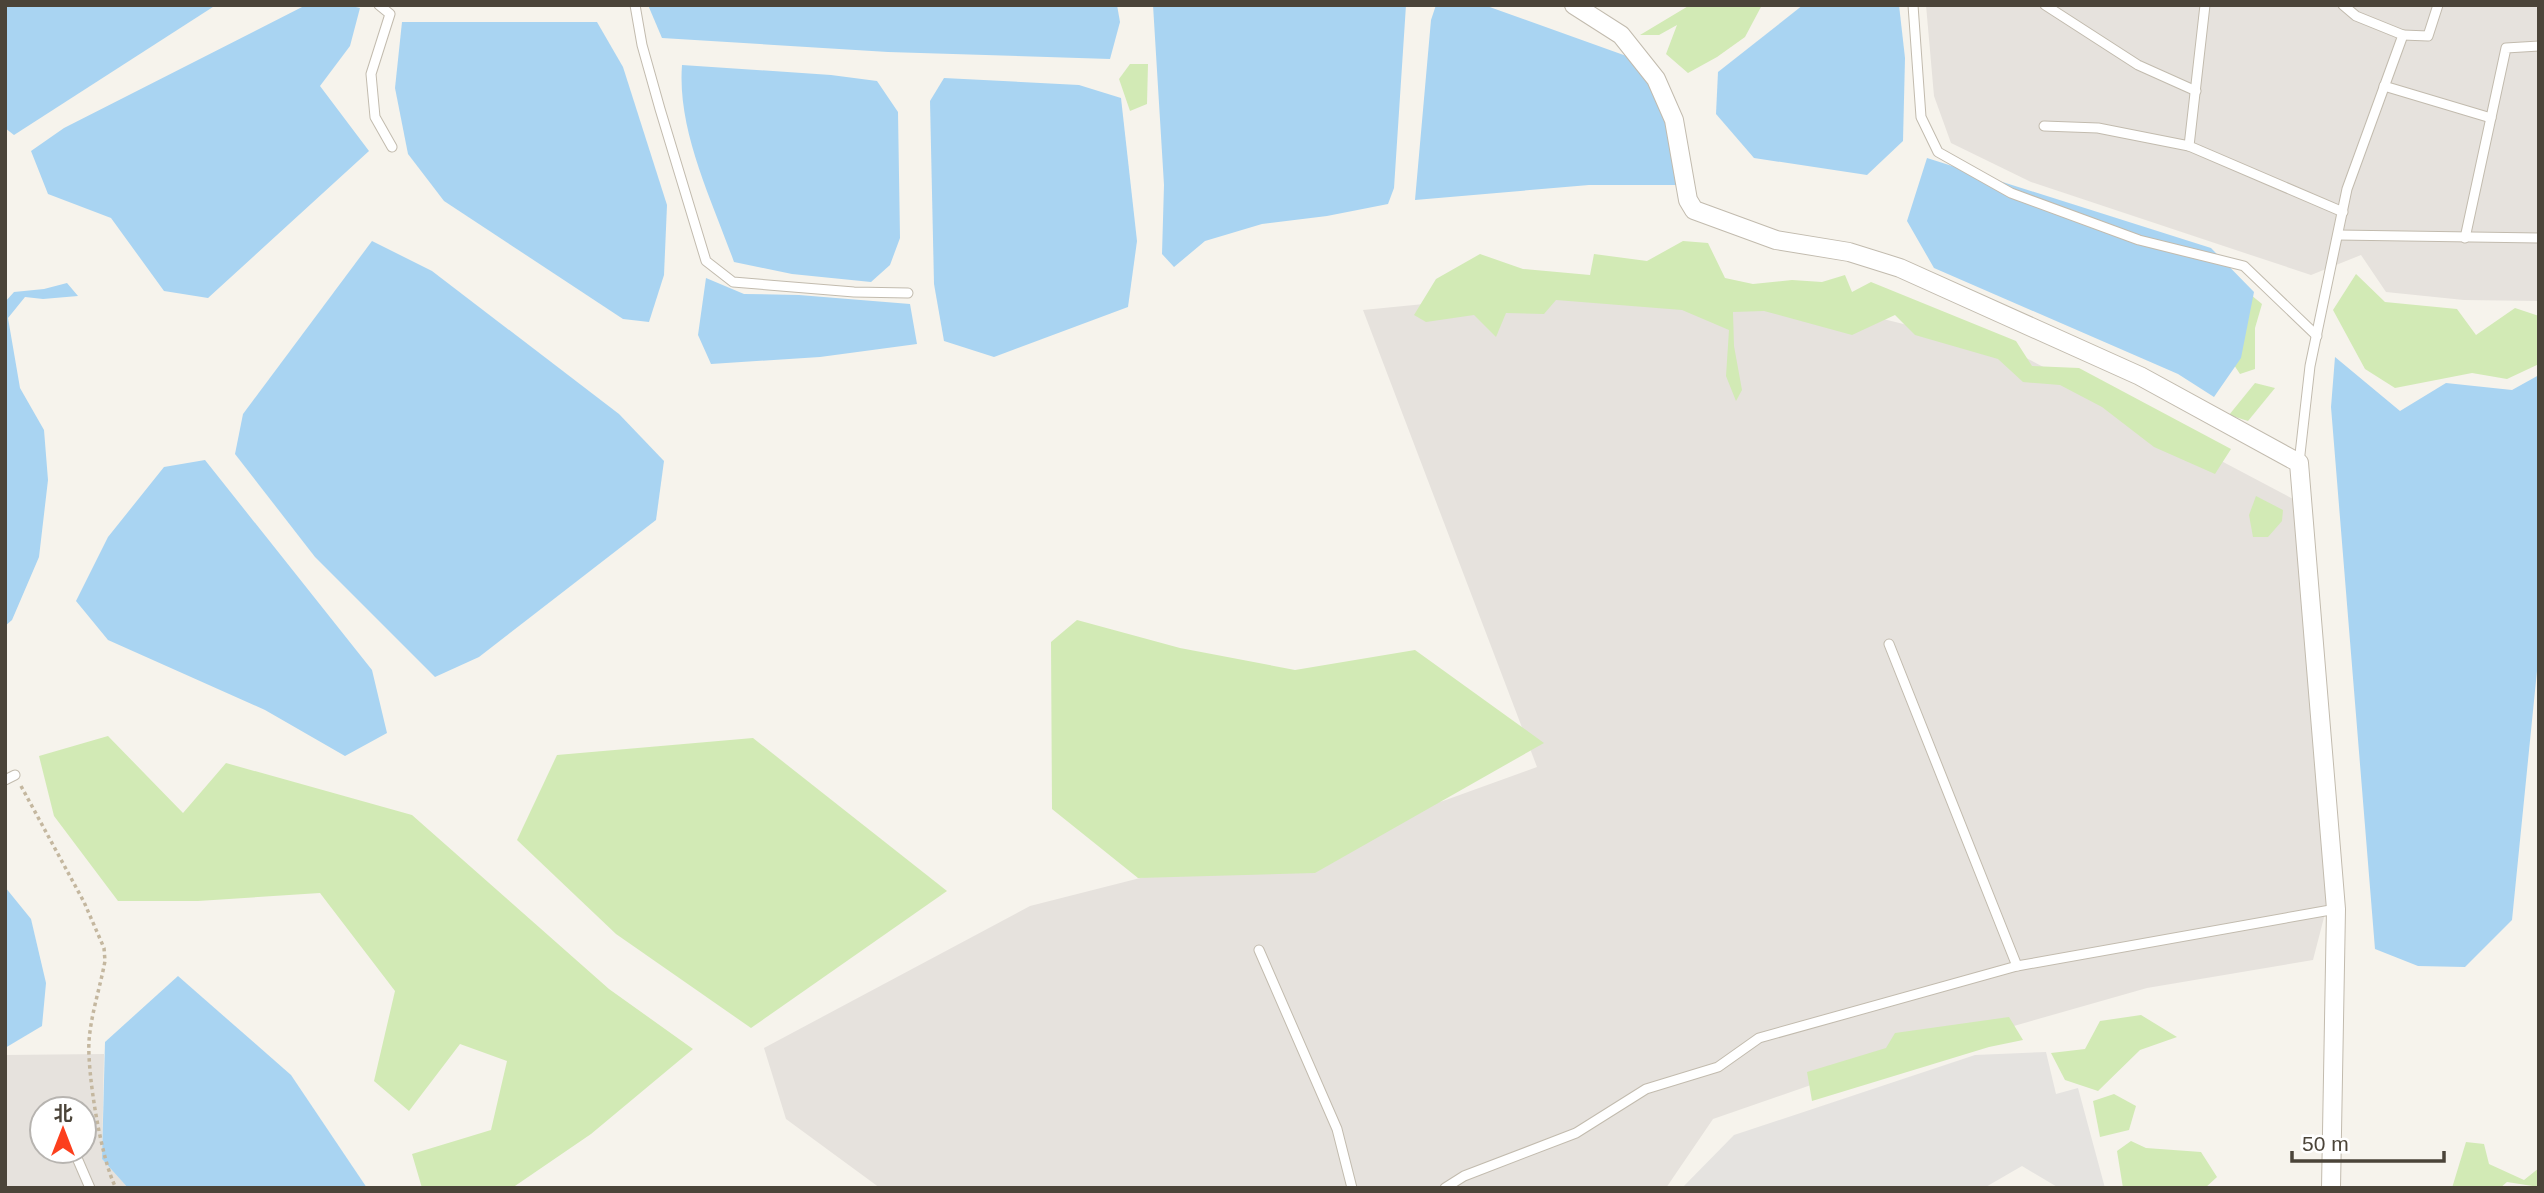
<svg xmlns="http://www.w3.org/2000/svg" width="2544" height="1193" viewBox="0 0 2544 1193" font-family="Arial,'Noto Sans SC',sans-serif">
<rect width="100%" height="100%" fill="#f6f3ec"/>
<g fill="#e6e2dd" fill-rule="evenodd">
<polygon points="1926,5 2539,5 2539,301 2464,300 2386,292 2361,255 2311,275 2031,182 1951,143 1934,96"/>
<polygon points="1616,285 1806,300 2013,351 2293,499 2329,898 2313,960 2147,988 1831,1078 1713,1119 1666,1188 880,1188 786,1119 764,1048 1030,906 1443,801 1537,767 1363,310"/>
<path d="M 104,1054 L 102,1159 L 128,1188 L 5,1188 L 5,1055 ZM 42,1109 L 84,1109 L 84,1151 L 42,1151 Z"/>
</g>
<g fill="#d2eab5">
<polygon points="1690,5 1762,5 1745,37 1717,57 1688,73 1666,54 1677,25 1659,35 1640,35"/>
<polygon points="1130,64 1148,64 1147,104 1130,111 1119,79"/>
<polygon points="1683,241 1708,243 1725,278 1753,284 1792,280 1822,282 1845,275 1852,292 1871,282 2016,341 2032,366 2079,368 2231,449 2215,474 2154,447 2102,407 2060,385 2023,382 1998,359 1915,335 1895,315 1852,335 1764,311 1733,312 1734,346 1742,390 1736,401 1726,376 1729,330 1682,310 1556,300 1544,314 1506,313 1496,337 1474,315 1426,322 1414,315 1436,279 1480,254 1523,269 1590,275 1594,254 1647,261"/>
<polygon points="2356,274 2385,302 2457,309 2476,335 2515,308 2539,316 2539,364 2507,379 2472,373 2395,388 2365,369 2333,310"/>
<polygon points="2228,276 2262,304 2255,328 2255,369 2240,374 2220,344"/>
<polygon points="2255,383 2275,388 2248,421 2229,415"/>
<polygon points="2256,496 2283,510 2282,521 2268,537 2253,537 2249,515"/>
<polygon points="1077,620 1180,648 1295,670 1415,650 1544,743 1315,873 1138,878 1052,809 1051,642"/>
<polygon points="108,736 183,813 226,763 412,815 609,989 693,1049 591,1134 512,1188 422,1188 412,1154 491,1130 507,1061 460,1044 409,1111 374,1081 395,991 320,893 198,901 118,901 54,816 39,756"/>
<polygon points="753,738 947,891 751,1028 616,934 517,840 557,755"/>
<polygon points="2141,1015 2177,1037 2140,1050 2098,1091 2065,1080 2051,1053 2085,1049 2100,1021"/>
<polygon points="2009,1017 2023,1040 1989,1047 1812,1101 1807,1072 1886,1048 1895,1033"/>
<polygon points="2114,1094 2136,1106 2129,1130 2100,1137 2093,1101"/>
<polygon points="2131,1141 2146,1148 2201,1152 2217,1177 2205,1188 2123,1188 2117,1151"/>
<polygon points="2466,1142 2484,1144 2489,1164 2524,1180 2539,1168 2539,1187 2507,1182 2500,1188 2452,1188"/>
</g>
<polygon fill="#e5e3e0" points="2046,1052 2056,1094 2078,1088 2105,1188 2059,1188 2022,1166 1984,1188 1682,1188 1734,1135 1975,1055"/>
<g fill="#a9d4f2">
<polygon points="5,5 216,5 14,135 5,128"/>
<polygon points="306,5 347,5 360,8 350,46 320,86 369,151 208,298 164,291 111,218 48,194 31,151 64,128"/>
<polygon points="648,5 1117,5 1120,22 1110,59 888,52 662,38"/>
<polygon points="1153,5 1406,5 1394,188 1388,204 1327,216 1262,224 1205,241 1174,267 1162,254 1164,185"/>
<polygon points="1436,5 1484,5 1632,58 1686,135 1679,185 1589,185 1415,200 1431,20"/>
<polygon points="1803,5 1899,5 1905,58 1903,141 1867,175 1754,158 1716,114 1718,72"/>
<polygon points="402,22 597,22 623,67 667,205 664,275 649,322 623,319 444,201 408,154 395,88"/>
<path d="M 682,65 L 831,75 L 877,81 L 898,112 L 900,238 L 890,265 L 871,282 L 792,274 L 734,262 C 712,200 677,131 682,65 Z"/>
<polygon points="944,78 1079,85 1121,98 1137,241 1128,307 994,357 944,341 934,284 930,101"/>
<polygon points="1927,158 2211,248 2254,292 2241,358 2214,397 2178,374 1934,268 1907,221"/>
<polygon points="372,241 432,271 619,414 664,461 656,520 479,657 435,677 315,557 235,454 243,414"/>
<polygon points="706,278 744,294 799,295 910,304 917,344 820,357 711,364 698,335"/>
<polygon points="67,283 78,296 43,299 25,297 8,318 20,388 44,430 48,480 39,557 12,620 5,626 5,302 14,292 44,289"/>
<polygon points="2335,357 2400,411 2446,383 2512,390 2539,375 2539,651 2512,920 2465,967 2418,966 2375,949 2331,407"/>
<polygon points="205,460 372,670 387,733 345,756 265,710 108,640 76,601 108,537 164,467"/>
<polygon points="5,887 31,919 46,983 42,1026 5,1048"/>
<polygon points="178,976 291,1075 367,1188 128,1188 102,1159 105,1042"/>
</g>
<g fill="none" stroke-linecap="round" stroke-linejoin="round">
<g stroke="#c2bbae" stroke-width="11">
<g id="service">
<polyline points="379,5 390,14 371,74 375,117 392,147"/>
<polyline points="635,5 642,45 660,109 706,261 733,282 854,292 908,293"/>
<polyline points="1913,5 1921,117 1938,152 2011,193 2139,240 2244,266 2317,336"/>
<polyline points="2045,5 2138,65 2196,91"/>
<polyline points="2205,5 2189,146 2343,212"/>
<polyline points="2403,35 2428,36 2438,5"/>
<polyline points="2384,86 2491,118"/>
<polyline points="2044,126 2098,128 2189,146"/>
<polyline points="2338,235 2539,238"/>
<polyline points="2465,238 2506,48 2539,46"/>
<polyline points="2299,463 2310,366 2347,189 2403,35 2356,16 2343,5"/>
<polyline points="1889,644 2017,966"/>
<polyline points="5,780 15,775"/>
<polyline points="1259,950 1337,1129 1352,1188"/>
<polyline points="74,1151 90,1188"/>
<polyline points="1445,1188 1464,1176 1576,1133 1646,1089 1718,1067 1759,1038 2017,966 2336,909"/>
</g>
</g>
<g stroke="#c2bbae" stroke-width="20">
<polyline id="minor" points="1574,5 1621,35 1656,79 1674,120 1688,200 1694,210 1776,240 1849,252 1900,268 2140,376 2299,463 2336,909 2331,1188"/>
</g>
<path stroke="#c4b79f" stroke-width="3.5" stroke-dasharray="3.5 3.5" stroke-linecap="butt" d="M 21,786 L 84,902 L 104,948 L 105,961 C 100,988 91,1014 89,1041 C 87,1072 101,1160 116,1188"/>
<use href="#service" stroke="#fff" stroke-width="9"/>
<use href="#minor" stroke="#fff" stroke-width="18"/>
</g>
<rect width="2544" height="1193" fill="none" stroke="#4b4439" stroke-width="14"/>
<g transform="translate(63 1130)"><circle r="33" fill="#ffffff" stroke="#b7b4b0" stroke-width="2"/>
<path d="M0-5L12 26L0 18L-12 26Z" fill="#fc3f1d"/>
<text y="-10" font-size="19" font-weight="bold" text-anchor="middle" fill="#4b4439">北</text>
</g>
<path d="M2292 1151v10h152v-10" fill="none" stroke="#4b4439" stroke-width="3.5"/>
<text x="2302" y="1151" font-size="21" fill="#4b4439" stroke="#ffffff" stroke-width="5" paint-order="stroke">50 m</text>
</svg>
